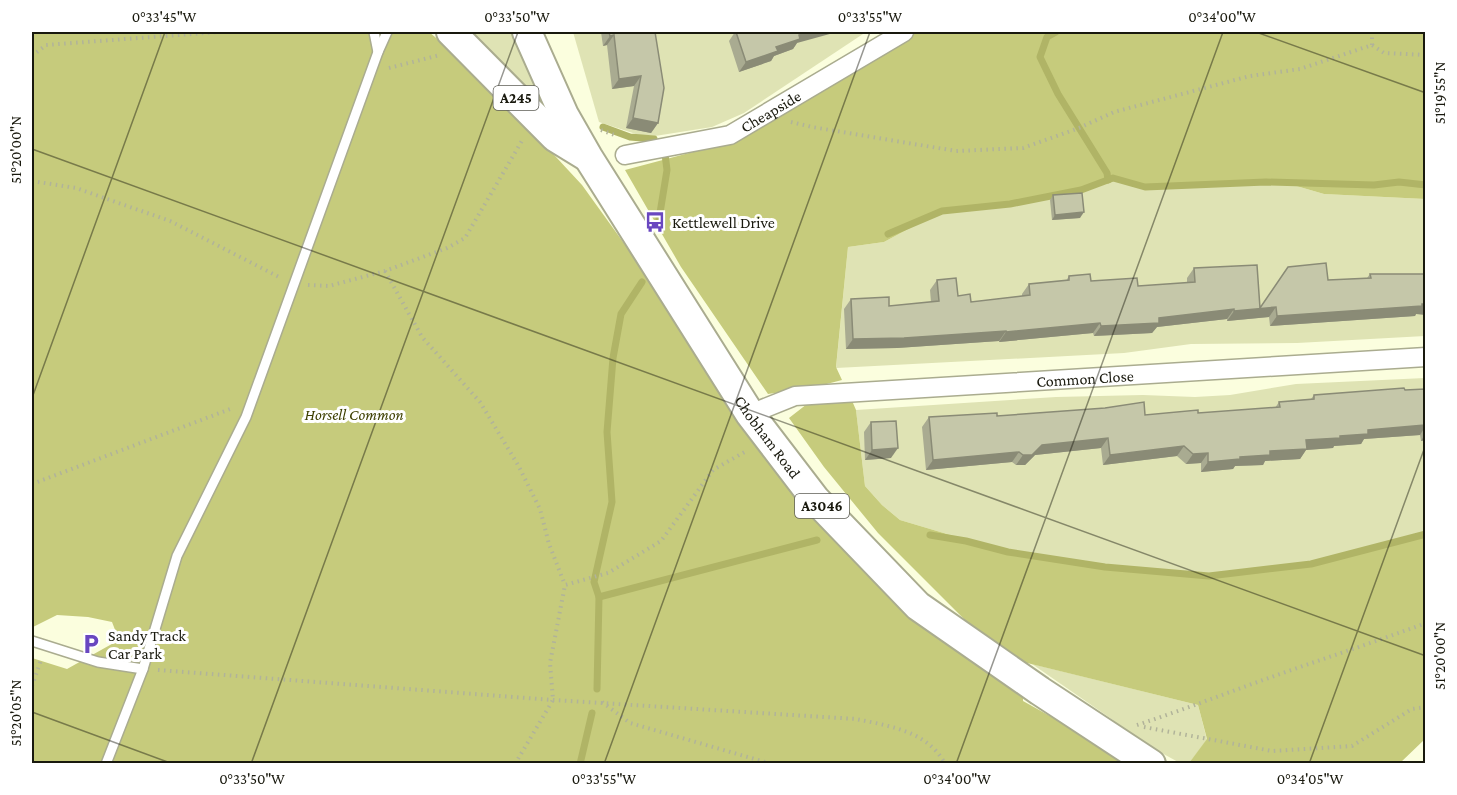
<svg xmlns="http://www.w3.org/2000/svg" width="1457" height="795" viewBox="0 0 1457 795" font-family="'Crimson Pro',serif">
<rect width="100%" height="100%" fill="#fbfede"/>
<g fill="#dfe3b4">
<polygon points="465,32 511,32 541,102 536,104"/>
<polygon points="573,32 866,32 744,113 712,127 655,136 639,135 599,122"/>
<polygon points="1113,178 1145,187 1286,183 1324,194 1425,199 1425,336 1297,343 1191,344 1124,353 836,368 848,247 884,242 942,211 1010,204 1081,190"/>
<polygon points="1425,378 1425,533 1308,564 1209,576 1107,568 1004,551 900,520 882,505 865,486 856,410 1056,397 1143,395 1195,397 1230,395 1296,384"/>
<polygon points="1032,664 1198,705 1207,740 1189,763 1180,763 1116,728 1113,720"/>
</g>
<g fill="#c6cb7c">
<polygon points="32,32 429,32 478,73 582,185 649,278 775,464 847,553 914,618 1023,691 1023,701 1134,763 32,763 32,658 67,669 119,640 112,622 88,617 57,615 33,627 32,644"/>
<polygon points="916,32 1425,32 1425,199 1324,194 1286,183 1145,187 1113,178 1081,190 1010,204 942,211 884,242 848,247 836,367 842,380 815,387 768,394 681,267 625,170 723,144"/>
<polygon points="850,396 856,410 865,486 882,505 900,520 1004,551 1107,568 1209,576 1308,564 1425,533 1425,739 1400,763 1189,763 1207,739 1198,705 1023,662 969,624 878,533 824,467 789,418 807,404"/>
</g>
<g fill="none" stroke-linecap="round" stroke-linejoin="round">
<g stroke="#b0b466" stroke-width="7">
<polyline points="1056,32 1047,37 1040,57 1058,94 1107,173 1108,180"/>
<polyline points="603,127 630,137 654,139"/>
<polyline points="659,219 667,170 665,154"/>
<polyline points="888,234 942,211 1010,204 1081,190 1113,178 1145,187 1266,182 1374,185 1399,182 1426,185"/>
<polyline points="930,535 966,541 1008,552 1105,567 1209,576 1311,564 1426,534"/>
<polyline points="599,597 817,540"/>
<polyline points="597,689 599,597 594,582 612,502 607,432 613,358 621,314 642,282"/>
<polyline points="580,764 592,713"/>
</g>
<g stroke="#aaac8f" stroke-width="12">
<g id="service">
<polyline points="374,32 378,52"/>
<polyline points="32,641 98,662 143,669"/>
<polyline points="106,764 143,669 177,556 246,417 378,52 387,32"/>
</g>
</g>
<g stroke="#aaac8f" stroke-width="21">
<g id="minor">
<path id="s1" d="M 625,155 L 730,135 L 904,32"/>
<path id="s2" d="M 750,414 L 795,396 L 1426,357"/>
</g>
</g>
<g stroke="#aaac8f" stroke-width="32">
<g id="primary">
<polyline points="451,32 555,137 586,156"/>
<path id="s3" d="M 527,32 L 564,115 L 588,157 L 750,414 L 815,499 L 918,606 L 1040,691 L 1151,764"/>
</g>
</g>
<g stroke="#b1b39a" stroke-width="4" stroke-dasharray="1.5 4.5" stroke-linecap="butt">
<polyline points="1372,45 1372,32"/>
<polyline points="32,56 46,45 218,32"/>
<polyline points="389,68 440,55"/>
<polyline points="791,122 812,127 956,151 1023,148 1079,128 1114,112 1250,76 1300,69 1372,45 1384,53 1426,55"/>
<polyline points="601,130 617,136"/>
<polyline points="32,181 76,188 170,221 281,278"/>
<polyline points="385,271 422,337 480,402 518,465 540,509 549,544 565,585"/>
<polyline points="308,285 329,286 385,271 447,248 465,238 523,139"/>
<polyline points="32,484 233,408"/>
<path d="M 158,670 L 553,700 L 856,719 C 889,726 928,731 945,764"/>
<polyline points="32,686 41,660"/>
<polyline points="602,702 630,723 772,764"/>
<path d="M 1137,725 C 1186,709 1234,690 1283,673 C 1331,656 1378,641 1426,623"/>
<polyline points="1144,727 1272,751 1352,746 1412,709 1426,707"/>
<polyline points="515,764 553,700 550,663 565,585 608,573 661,541 713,470 748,450"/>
</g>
<use href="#service" stroke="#fff" stroke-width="9"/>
<use href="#minor" stroke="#fff" stroke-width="18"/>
<use href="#primary" stroke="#fff" stroke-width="28"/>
</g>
<g fill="#a9ab91">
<polygon points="601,32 655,32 658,123 651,133 626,128 634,86 612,89 607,45 603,46"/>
<polygon points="735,32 797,43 793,49 774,56 771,61 739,72 729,41"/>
<polygon points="1053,195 1080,218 1052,220 1050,200"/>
<polygon points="1194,268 1260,308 1328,280 1367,278 1370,274 1416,314 1415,316 1270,326 1269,317 1227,321 1227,319 1157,327 1152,333 1094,336 1093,333 999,342 999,341 897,348 846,349 844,309 851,299 889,306 931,302 930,290 937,280 958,296 971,302 1022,296 1022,294 1029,284 1066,281 1069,276 1091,281 1138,286 1187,283 1187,278"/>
<polygon points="1425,389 1425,440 1421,441 1420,435 1364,439 1361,444 1334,446 1333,448 1306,450 1300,459 1265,461 1263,465 1235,466 1233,469 1201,472 1201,463 1186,464 1177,456 1103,465 1101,448 1035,455 1025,465 1016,465 1012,462 926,470 922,427 929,417 1145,415 1198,413 1275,408 1279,402 1311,399 1314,395"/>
<polygon points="871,422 891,458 865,460 864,432"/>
</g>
<g fill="#8a8b76">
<polygon points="810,32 837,32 797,43 793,49 774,56 771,61 739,72 746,62 776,47 799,35"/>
<polygon points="614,35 607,45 603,46 610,36"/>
<polygon points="641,76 634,86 612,89 619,79"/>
<polygon points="633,118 658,123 651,133 626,128"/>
<polygon points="1084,212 1080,218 1052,220 1055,215"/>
<polygon points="1422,304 1425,304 1425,315 1416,314 1415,316 1270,326 1277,316"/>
<polygon points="1276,307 1269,317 1227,321 1234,311"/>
<polygon points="1234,309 1227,319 1157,327 1152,333 1094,336 1101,326 1159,318"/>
<polygon points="1100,323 1093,333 999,342 1006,332"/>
<polygon points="1006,331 999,341 897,348 846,349 853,339"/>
<polygon points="1425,425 1425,427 1420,435 1364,439 1361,444 1334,446 1333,448 1306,450 1300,459 1265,461 1263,465 1235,466 1233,469 1201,472 1208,462 1270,451 1306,440 1340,436 1368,430"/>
<polygon points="1425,434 1425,440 1421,441"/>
<polygon points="1108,438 1101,448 1035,455 1025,465 1016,465 1023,455 1042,445"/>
<polygon points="1184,446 1177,456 1103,465 1110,455"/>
<polygon points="898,448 891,458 865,460 872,450"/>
<polygon points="1019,452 1012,462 926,470 933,460"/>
<polygon points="1208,453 1201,463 1186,464 1193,454"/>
</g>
<g fill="#c5c7a9" stroke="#8a8b76" stroke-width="1.5">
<polygon points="609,32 655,32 664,88 658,123 633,118 641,76 619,79 614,35 610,36"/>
<polygon points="736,32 810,32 799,35 800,39 776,47 778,51 746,62"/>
<polygon points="1082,193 1084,212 1055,215 1053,195"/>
<polygon points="1326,263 1328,280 1371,278 1370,274 1425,274 1425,304 1422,304 1422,306 1277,316 1276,307 1234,311 1234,309 1159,318 1159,323 1101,326 1100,323 1006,332 1006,331 904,338 853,339 851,299 889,297 889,306 939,301 937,280 956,278 958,296 970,294 971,302 1030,295 1029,284 1069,280 1069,276 1090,274 1091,281 1137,278 1138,286 1195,282 1194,268 1257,265 1260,308 1288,267"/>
<polygon points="1404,388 1405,390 1425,389 1425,425 1368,430 1368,434 1340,436 1340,438 1306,440 1307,449 1270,451 1270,455 1240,457 1240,459 1208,462 1208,453 1193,454 1184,446 1110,455 1108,438 1042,445 1032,455 1023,455 1019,452 933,460 929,417 997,413 997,416 1105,408 1144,402 1145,415 1198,410 1198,413 1280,407 1279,402 1314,399 1314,395"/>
<polygon points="896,421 898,448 872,450 871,422"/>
</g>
<path fill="none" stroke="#19190e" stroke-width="1.5" stroke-opacity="0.45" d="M 1256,32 L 1426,93M 32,149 L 1426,656M 32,398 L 165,32M 32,712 L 173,764M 251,764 L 518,32M 604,764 L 870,32M 956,764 L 1223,32M 1309,764 L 1426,444"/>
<defs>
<g id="bus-bare" transform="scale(1.62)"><path d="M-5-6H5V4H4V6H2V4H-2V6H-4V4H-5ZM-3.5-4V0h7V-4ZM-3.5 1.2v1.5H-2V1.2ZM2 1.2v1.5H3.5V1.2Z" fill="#6947c0" stroke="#fff" stroke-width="2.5" paint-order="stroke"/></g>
<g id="parking-bare" transform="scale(1.62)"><path d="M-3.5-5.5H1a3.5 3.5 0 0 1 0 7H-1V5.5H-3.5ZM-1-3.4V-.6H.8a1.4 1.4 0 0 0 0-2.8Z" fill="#6947c0" stroke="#fff" stroke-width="2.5" paint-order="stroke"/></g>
</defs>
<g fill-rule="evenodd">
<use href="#bus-bare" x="655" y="222"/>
<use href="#parking-bare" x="91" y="644"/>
</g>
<g text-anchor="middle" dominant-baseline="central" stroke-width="6" stroke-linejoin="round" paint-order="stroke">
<g fill="#fff" stroke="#5e5e56" stroke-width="1.5">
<rect x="493.5" y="86" width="45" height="24" rx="4.5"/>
<rect x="795" y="494" width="54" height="24" rx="4.5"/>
</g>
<g font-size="15" font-weight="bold" fill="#19190e">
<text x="516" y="98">A245</text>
<text x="822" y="506">A3046</text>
</g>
<g font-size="16" fill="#19190e" stroke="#fff">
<text stroke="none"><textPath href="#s1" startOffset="154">Cheapside</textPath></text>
<text stroke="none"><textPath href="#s2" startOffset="339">Common Close</textPath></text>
<text stroke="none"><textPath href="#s3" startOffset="472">Chobham Road</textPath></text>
</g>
<g font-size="16" fill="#19190e" stroke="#fff" text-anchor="start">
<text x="672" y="222">Kettlewell Drive</text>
<text x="108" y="635">Sandy Track<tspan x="108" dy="18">Car Park</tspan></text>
</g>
<g font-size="16" font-style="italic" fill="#3d3f00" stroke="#fff">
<text x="354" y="414">Horsell Common</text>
</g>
</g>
<rect width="1457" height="795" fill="none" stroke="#ffffff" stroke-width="66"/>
<rect x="33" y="33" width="1391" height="729" fill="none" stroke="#19190e" stroke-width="2"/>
<g font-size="15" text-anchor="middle" fill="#19190e">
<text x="164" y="22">0°33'45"W</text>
<text x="517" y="22">0°33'50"W</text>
<text x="870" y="22">0°33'55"W</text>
<text x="1222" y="22">0°34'00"W</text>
<text transform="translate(1440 93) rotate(-90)" y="5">51°19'55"N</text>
<text transform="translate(16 150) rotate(-90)" y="5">51°20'00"N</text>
<text transform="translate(1440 656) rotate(-90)" y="5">51°20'00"N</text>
<text transform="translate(16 713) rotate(-90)" y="5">51°20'05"N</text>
<text x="252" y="784">0°33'50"W</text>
<text x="604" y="784">0°33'55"W</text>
<text x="957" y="784">0°34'00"W</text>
<text x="1310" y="784">0°34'05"W</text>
</g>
</svg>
